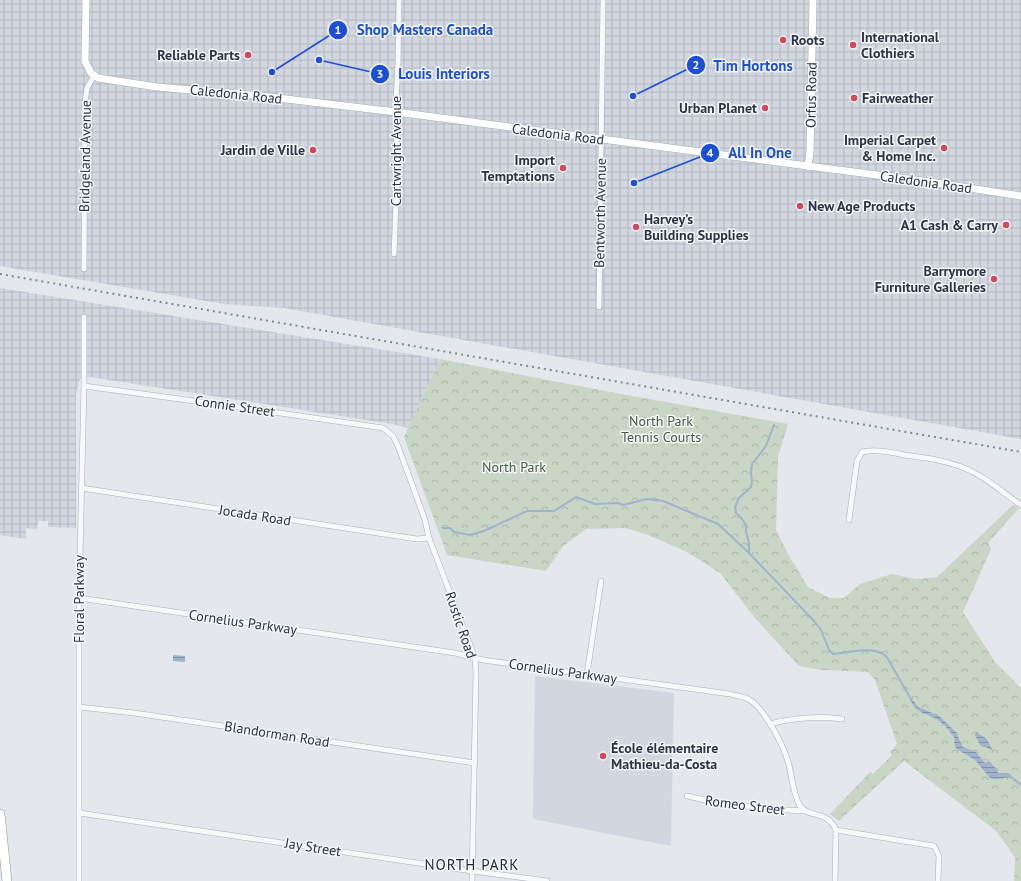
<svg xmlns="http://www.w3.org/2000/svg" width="1021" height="881" viewBox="0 0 1021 881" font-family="'PT Sans',sans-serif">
<defs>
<pattern id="industrial-grid" width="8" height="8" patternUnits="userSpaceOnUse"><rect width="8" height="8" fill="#d2d6de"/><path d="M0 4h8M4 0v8" fill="none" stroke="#b4b8c0"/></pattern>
<pattern id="park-crowns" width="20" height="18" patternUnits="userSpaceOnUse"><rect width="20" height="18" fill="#c9d6c5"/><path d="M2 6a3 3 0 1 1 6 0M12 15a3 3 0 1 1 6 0" fill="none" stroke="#adb8ab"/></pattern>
<pattern id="water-rules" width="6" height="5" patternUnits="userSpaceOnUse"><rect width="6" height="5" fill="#9fb4cc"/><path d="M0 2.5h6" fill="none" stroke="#8293a7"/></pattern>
</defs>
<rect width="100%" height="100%" fill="#e4e7ec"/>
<polygon fill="#d2d6de" points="535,676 674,693 671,846 533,819"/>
<g fill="url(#industrial-grid)">
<polygon points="0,0 1021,0 1021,439 284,308 224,304 0,266"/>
<polygon points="0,288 440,359 408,428 392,424 90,377 80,379 76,394 76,528 48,527 48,521 39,521 36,529 26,528 26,539 0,535"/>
</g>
<polygon fill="url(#park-crowns)" points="440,359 605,391 788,424 778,457 776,530 788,554 808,587 830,598 844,598 860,584 892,574 916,579 937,577 1013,505 1019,508 988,543 991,549 963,612 995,662 1021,688 1021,881 1014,881 1015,857 996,831 904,761 839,821 830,814 870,772 873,774 892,755 890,752 897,744 875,680 868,672 821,670 799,666 755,618 720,573 687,552 648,535 625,528 586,529 562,547 546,571 447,555 404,437"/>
<g fill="#c9d6c5">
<polygon points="649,415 673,418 672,429 648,426"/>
<polygon points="648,429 672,432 670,443 646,440"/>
</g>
<g fill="url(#water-rules)">
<polygon points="173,655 185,656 185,662 173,661"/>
<path d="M 910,700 L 913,700 L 918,707 L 939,716 L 955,731 L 963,747 L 976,752 L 985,763 L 990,762 L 997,770 L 998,773 L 1008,773 L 1012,776 L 1011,778 C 1004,776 997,781 990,778 L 975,760 L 958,750 L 956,748 L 954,742 L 955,739 C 950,731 946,726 938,720 C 925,712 918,715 910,700 Z"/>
<polygon points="976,732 987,739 993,751 986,747 982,747 979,743 975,735"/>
</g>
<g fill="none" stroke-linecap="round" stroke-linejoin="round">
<g stroke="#9fb4cc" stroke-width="2">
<path d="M 443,528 L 450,528 L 454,532 L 470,535 L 484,531 L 527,511 L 554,511 L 576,497 L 595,504 L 618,503 L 623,505 L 647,499 L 663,501 L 718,524 L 749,553 L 814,621 L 821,630 L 829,650 L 833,654 C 848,653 860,648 875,651 C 882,653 884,653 888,659 L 912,701"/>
<polyline points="749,553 749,543 746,532 746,526 743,520 736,513 735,507 739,498 751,487 752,482 751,473 752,464 766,446 774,425"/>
<polyline points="1011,777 1021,785"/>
</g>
<g stroke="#a9aeb7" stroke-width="6">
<g id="street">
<polyline points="394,254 397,175 396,99 398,64 399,0"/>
<polyline points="84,269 85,103 87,88 94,76"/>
<polyline points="599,307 603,0"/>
<polyline points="84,386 246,408 383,428 393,436 398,446 425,520 429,538 475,658 476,672 472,881"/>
<polyline points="81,488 417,539 429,538"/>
<path d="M 849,520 L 857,461 L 862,452 C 875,449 891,452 904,455 C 925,458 945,460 964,468 C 985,476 1003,493 1021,505"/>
<path d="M 79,598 L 455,653 L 483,660 L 730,694 C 736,696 744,696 750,700 C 766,711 784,746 789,765 C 792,778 793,794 800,806 C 808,818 828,810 836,830 L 934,846 L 939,856 L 938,881"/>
<polyline points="587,674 601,581"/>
<polyline points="79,707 134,713 475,763"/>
<path d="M 770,724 C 793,718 818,716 842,719"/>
<path d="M 687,796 C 725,805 765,809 804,811"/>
<polyline points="79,813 472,871 547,881"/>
<polyline points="79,881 79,598 84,386 84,317"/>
<polyline points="835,881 836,830"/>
</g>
</g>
<g stroke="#a9aeb7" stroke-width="8">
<g id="secondary">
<polyline points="86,0 85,61 91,73 98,78 157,87 261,96 396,112 923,181 1021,196"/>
<polyline points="808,166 810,152 813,0"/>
</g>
</g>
<g stroke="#8b94a3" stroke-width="10">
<polyline id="highway" points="0,814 7,881"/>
</g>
<use href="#street" stroke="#f7f8fa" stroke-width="5"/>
<use href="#secondary" stroke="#fff" stroke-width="7"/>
<use href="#highway" stroke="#fff" stroke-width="9"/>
<polyline stroke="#7d8696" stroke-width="2" stroke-dasharray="2 4" stroke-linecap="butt" points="0,274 1021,452"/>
</g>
<g fill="#d1495b" stroke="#f4f6f9" stroke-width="1.5">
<circle cx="783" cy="40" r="4"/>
<circle cx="853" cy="45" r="4"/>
<circle cx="248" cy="55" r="4"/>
<circle cx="854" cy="98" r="4"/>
<circle cx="765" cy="108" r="4"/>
<circle cx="944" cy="148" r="4"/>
<circle cx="313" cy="150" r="4"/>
<circle cx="563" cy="168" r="4"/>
<circle cx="800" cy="206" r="4"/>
<circle cx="1006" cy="225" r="4"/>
<circle cx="636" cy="227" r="4"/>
<circle cx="994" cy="279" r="4"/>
<circle cx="603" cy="756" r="4"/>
</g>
<g text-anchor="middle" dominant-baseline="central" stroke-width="3" stroke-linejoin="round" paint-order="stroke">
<g font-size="14" font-weight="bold" fill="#2b3445" stroke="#f4f6f9" text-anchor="end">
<text x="861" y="37" text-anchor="start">International<tspan x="861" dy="16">Clothiers</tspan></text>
<text x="791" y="40" text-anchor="start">Roots</text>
<text x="240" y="55">Reliable Parts</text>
<text x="862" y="98" text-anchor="start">Fairweather</text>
<text x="757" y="108">Urban Planet</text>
<text x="936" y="140">Imperial Carpet<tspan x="936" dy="16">&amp; Home Inc.</tspan></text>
<text x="305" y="150">Jardin de Ville</text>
<text x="555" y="160">Import<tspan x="555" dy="16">Temptations</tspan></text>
<text x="808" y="206" text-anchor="start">New Age Products</text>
<text x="644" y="219" text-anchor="start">Harvey’s<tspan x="644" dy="16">Building Supplies</tspan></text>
<text x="998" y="225">A1 Cash &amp; Carry</text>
<text x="986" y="271">Barrymore<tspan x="986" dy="16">Furniture Galleries</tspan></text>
<text x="611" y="748" text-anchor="start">École élémentaire<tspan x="611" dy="16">Mathieu-da-Costa</tspan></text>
</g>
<g font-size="14" fill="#2b3445" stroke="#f4f6f9">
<text transform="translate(236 94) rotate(6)">Caledonia Road</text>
<text transform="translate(811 95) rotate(-89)">Orfus Road</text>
<text transform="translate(558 134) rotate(7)">Caledonia Road</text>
<text transform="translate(396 151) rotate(-90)">Cartwright Avenue</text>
<text transform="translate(85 156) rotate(-89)">Bridgeland Avenue</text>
<text transform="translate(926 182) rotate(8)">Caledonia Road</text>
<text transform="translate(600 213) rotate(-89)">Bentworth Avenue</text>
<text transform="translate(235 406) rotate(8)">Connie Street</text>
<text transform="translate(255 515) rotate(9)">Jocada Road</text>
<text transform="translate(79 599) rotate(-90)">Floral Parkway</text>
<text transform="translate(243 622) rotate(8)">Cornelius Parkway</text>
<text transform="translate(461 625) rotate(71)">Rustic Road</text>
<text transform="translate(563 671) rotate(8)">Cornelius Parkway</text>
<text transform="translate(277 734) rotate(9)">Blandorman Road</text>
<text transform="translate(745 805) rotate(7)">Romeo Street</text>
<text transform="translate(313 847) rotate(9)">Jay Street</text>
</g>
<g font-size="14" fill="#3f6138" stroke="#f4f6f9">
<text x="661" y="421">North Park<tspan x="661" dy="16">Tennis Courts</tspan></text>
<text x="514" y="467">North Park</text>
</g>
<g font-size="15" letter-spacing="1" fill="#1d2536" stroke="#f4f6f9">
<text x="472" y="864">NORTH PARK</text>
</g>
</g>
<path fill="none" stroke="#1d4ed8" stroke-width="1.5" d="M272 72L338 30M633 96L696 65M319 60L380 74M634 183L710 153"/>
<g fill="#1d4ed8" stroke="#f4f6f9" stroke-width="1.5">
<circle cx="272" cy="72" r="4"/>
<circle cx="633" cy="96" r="4"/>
<circle cx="319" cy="60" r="4"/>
<circle cx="634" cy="183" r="4"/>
<circle cx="338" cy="30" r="10"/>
<circle cx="696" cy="65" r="10"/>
<circle cx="380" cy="74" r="10"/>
<circle cx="710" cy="153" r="10"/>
</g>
<g font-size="12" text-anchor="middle" font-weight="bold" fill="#fff">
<text x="338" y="34">1</text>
<text x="696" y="69">2</text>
<text x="380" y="78">3</text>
<text x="710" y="157">4</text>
</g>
<g font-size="15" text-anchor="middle" font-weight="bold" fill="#1d4ed8" stroke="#f4f6f9" stroke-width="3" stroke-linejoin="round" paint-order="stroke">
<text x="425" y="35">Shop Masters Canada</text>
<text x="753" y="71">Tim Hortons</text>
<text x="444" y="79">Louis Interiors</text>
<text x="760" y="158">All In One</text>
</g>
</svg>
